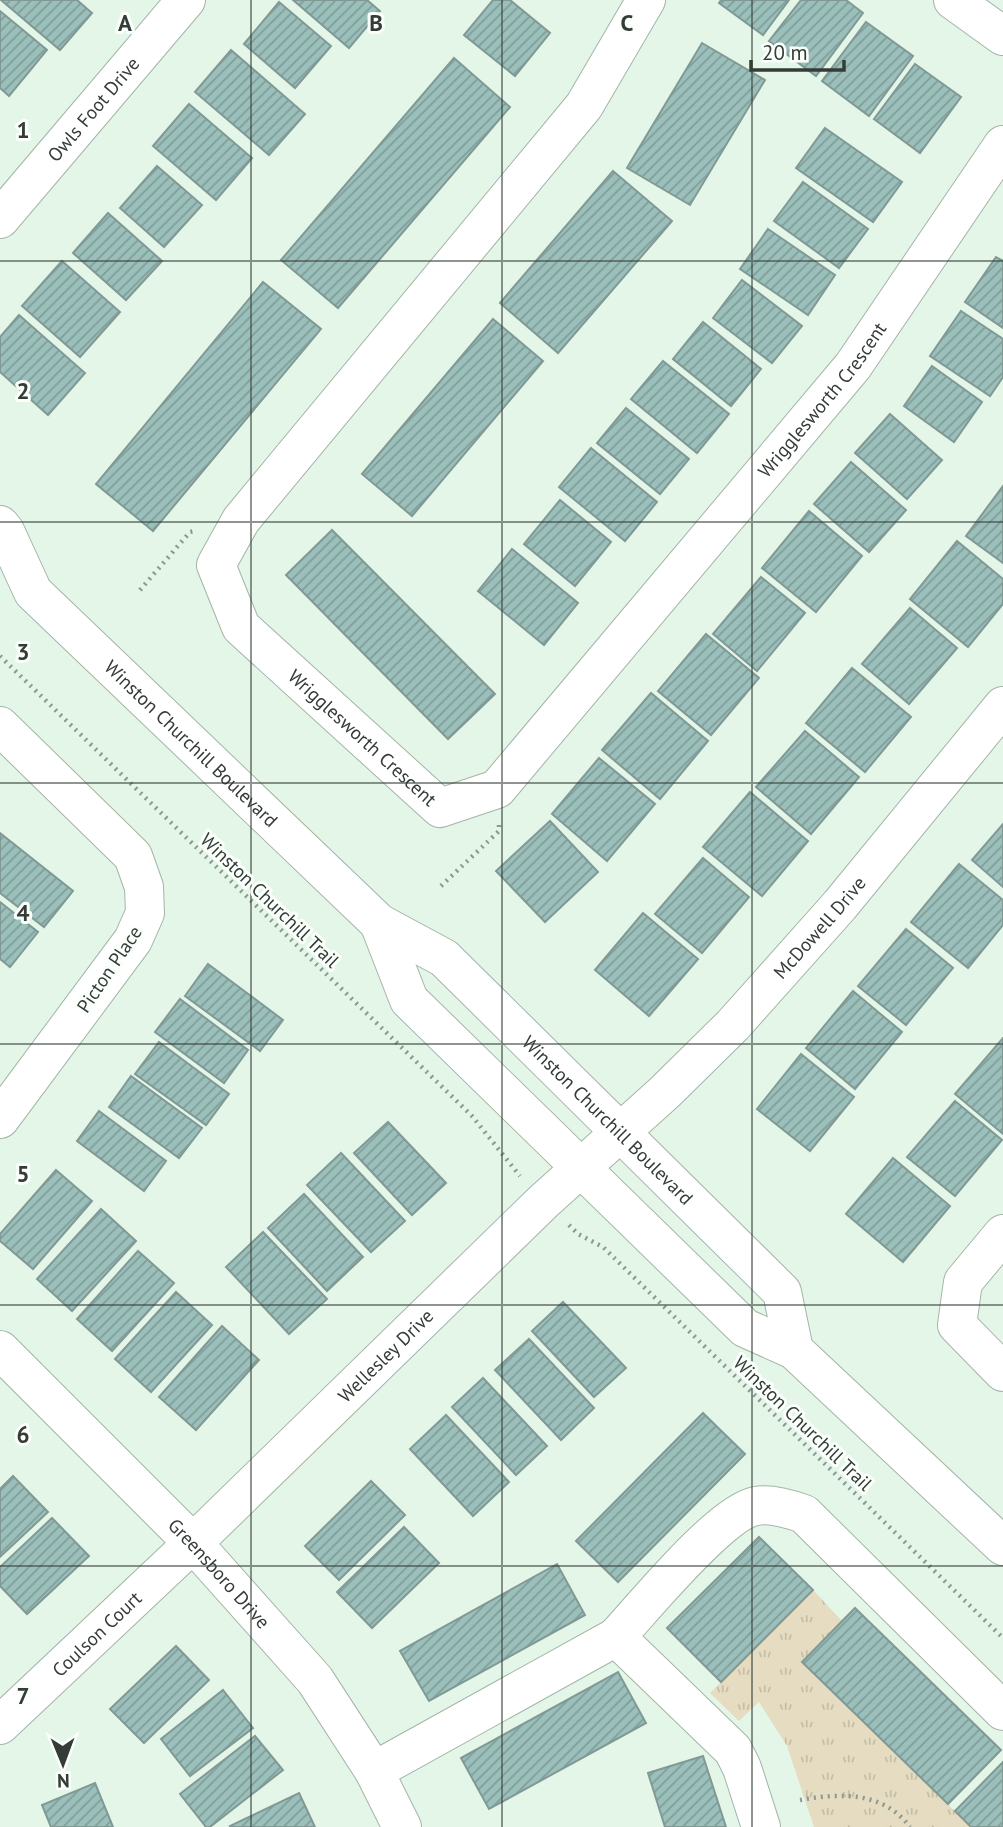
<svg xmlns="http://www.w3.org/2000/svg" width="1003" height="1827" viewBox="0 0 1003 1827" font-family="'PT Sans',sans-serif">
<defs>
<pattern id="park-tufts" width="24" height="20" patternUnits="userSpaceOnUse" patternTransform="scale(1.75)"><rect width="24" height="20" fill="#e5dcc1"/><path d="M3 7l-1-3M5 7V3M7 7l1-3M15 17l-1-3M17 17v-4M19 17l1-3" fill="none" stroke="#c5bea6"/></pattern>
<pattern id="building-hatch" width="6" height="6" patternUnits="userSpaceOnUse" patternTransform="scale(1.75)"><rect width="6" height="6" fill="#9bc0bb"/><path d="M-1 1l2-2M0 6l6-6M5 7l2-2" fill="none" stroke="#7f9d99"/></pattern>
</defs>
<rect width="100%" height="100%" fill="#e3f6e8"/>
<polygon fill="url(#park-tufts)" points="813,1590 842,1621 802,1662 971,1827 814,1827 787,1746 759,1702 739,1721 710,1693"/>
<g fill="url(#building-hatch)" stroke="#819995" stroke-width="2">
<polygon points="1,0 77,0 92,13 60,50"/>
<polygon points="293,0 367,0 380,11 349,48"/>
<polygon points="493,0 510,0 550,33 515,76 464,35"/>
<polygon points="721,0 789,0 763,35 719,3"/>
<polygon points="801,0 846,0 863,13 816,76 769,41"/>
<polygon points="279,2 331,46 295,88 244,44"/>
<polygon points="0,11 47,50 9,96 0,88"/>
<polygon points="866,22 913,56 869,116 822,81"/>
<polygon points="702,43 765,80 690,205 627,168"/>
<polygon points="231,50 305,114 269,155 195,92"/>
<polygon points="454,58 510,107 338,308 281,260"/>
<polygon points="915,64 961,97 920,153 874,119"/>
<polygon points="189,104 252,158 216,200 153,146"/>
<polygon points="825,128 902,182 873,222 796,168"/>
<polygon points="157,166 202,205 164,247 120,208"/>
<polygon points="613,171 672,221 558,353 500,303"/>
<polygon points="803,182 868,229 839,268 774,221"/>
<polygon points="108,213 162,261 126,300 73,253"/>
<polygon points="768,229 835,275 808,315 740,269"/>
<polygon points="996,257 1003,261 1003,328 965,302"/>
<polygon points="62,261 120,312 80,357 22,306"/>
<polygon points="742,280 802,326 772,363 713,318"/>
<polygon points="263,282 321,329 153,531 96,484"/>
<polygon points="961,311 1003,339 1003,377 990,396 930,356"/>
<polygon points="19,315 85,373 48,415 0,372 0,337"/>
<polygon points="493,319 543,361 412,516 362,474"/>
<polygon points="703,322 761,369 731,406 673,359"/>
<polygon points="663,361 729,414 697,453 631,399"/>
<polygon points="932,366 982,402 954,442 904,406"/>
<polygon points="626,408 689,459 660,494 597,443"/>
<polygon points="890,414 942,460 907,499 855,453"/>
<polygon points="591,448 657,502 625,541 559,487"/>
<polygon points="851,462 906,510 869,552 814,504"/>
<polygon points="1003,486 1003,563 966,536"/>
<polygon points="560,500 611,542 575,586 524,544"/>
<polygon points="809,511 862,556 816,612 762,568"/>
<polygon points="332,530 495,694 448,739 286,575"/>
<polygon points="957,541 1003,579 1003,604 968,647 910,599"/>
<polygon points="512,549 578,603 544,645 478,591"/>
<polygon points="761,577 805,613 757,671 713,634"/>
<polygon points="910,608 957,648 909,704 862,664"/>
<polygon points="706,634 759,678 711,735 658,691"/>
<polygon points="852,668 911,717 865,772 806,723"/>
<polygon points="651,693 708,741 660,799 602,750"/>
<polygon points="805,731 859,777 811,834 756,787"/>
<polygon points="599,758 655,804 607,861 552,814"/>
<polygon points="750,792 808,841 762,896 703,847"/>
<polygon points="550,821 598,872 545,922 496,871"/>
<polygon points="1003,824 1003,887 972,860"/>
<polygon points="0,833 73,891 44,927 0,893"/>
<polygon points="703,858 749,897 702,953 655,914"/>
<polygon points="959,864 1003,900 1003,925 968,968 911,922"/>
<polygon points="0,902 38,932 10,967 0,959"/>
<polygon points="643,913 698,959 649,1016 595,970"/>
<polygon points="906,929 953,968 906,1025 858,986"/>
<polygon points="208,964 283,1020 260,1051 185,996"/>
<polygon points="853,991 902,1032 855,1089 806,1048"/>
<polygon points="180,999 248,1050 224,1083 155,1032"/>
<polygon points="1003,1038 1003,1134 955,1094"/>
<polygon points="159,1042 229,1094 206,1125 135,1074"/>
<polygon points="801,1054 854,1097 810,1151 757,1109"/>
<polygon points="131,1076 202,1128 179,1158 109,1107"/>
<polygon points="955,1101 1002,1140 955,1196 907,1157"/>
<polygon points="99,1111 166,1161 144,1191 77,1141"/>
<polygon points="388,1122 446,1183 412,1215 354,1153"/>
<polygon points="341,1153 405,1221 371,1252 307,1185"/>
<polygon points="893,1158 950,1206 903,1262 846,1214"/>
<polygon points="56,1170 92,1201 33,1269 0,1241 0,1234"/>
<polygon points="304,1194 363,1257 327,1291 268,1228"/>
<polygon points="101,1209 136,1241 72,1311 37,1279"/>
<polygon points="263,1232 327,1299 289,1334 226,1267"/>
<polygon points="138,1251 174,1283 112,1351 77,1319"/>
<polygon points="176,1292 212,1325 151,1392 115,1359"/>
<polygon points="563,1302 626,1368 594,1397 532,1331"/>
<polygon points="222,1326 259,1360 196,1430 159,1397"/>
<polygon points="529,1339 594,1408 561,1440 495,1370"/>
<polygon points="483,1378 547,1446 516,1475 452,1407"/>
<polygon points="703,1413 745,1454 618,1582 576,1541"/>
<polygon points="446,1415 509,1482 473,1516 410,1449"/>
<polygon points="13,1476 48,1512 0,1557 0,1489"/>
<polygon points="371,1481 405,1515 339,1580 305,1546"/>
<polygon points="52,1518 89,1556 27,1614 0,1586 0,1567"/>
<polygon points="404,1527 439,1563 372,1628 337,1592"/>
<polygon points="759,1537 813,1590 721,1682 667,1628"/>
<polygon points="557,1564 585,1615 429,1701 400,1651"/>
<polygon points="855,1608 1001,1750 948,1804 802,1662"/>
<polygon points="176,1646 209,1680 144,1743 110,1709"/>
<polygon points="618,1672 646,1723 489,1809 461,1758"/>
<polygon points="223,1690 253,1728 190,1776 161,1739"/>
<polygon points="255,1736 283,1770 210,1827 206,1827 180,1794"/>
<polygon points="703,1756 726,1827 665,1827 648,1773"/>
<polygon points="1003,1762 1003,1827 971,1827 955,1811"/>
<polygon points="95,1783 113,1827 51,1827 42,1805"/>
<polygon points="299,1793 315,1827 231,1827 230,1826"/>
</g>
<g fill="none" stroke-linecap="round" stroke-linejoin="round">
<g stroke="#a3b5a8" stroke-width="40">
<g id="minor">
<path id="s1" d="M 646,0 L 584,106 L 241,520 L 216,565 L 241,627 L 440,808 L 497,789 L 853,366 L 1003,145"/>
<polyline points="953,0 1003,36"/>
<path id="s2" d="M 0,219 L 186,0"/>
<polyline points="0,726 133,856 144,887 145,913 133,940 0,1119"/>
<polyline points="1003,1234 963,1282 957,1325 1003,1372"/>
<path id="s3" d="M 0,1350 L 193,1543 L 315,1680 L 374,1771 L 402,1827"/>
<path id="s4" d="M 0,1725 L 193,1543 L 544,1201 L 665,1092 L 733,1025 L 840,905 L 1003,706"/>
<polyline points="374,1771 616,1637"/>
<path d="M 761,1827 L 742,1768 L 733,1750 L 616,1637 C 643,1608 721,1512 756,1506 C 771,1503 790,1509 804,1514 L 1003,1711"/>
</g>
</g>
<g stroke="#a3b5a8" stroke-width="40">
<g id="major">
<path id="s5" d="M 0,525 L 5,531 L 33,592 L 379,923 L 444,958 L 782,1292 L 794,1350"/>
<polyline points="379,923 409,1000 745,1328 794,1350 1003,1546"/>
</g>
</g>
<g stroke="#8c9990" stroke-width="4.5" stroke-dasharray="2 5" stroke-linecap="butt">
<polyline points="140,590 190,532 195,531"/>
<polyline points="0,656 472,1116 520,1176"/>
<polyline points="441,886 499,831 499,825"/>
<polyline points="569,1225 578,1234 603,1247 1003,1638"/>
<path d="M 800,1800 C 840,1793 883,1791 910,1827"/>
</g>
<use href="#minor" stroke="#fff" stroke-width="38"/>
<use href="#major" stroke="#fff" stroke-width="38"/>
</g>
<path fill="none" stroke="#353c37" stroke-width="2" stroke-opacity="0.55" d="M 251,0 L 251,1827M 502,0 L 502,1827M 752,0 L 752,1827M 0,261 L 1003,261M 0,522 L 1003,522M 0,783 L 1003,783M 0,1044 L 1003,1044M 0,1305 L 1003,1305M 0,1566 L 1003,1566"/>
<g text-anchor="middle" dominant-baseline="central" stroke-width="6" stroke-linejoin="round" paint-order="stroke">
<g font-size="19" fill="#353c37" stroke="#fbfffc">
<text stroke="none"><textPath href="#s2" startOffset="144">Owls Foot Drive</textPath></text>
<text stroke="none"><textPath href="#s1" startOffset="1615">Wrigglesworth Crescent</textPath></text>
<text stroke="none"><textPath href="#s1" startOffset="943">Wrigglesworth Crescent</textPath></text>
<text stroke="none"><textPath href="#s5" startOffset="294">Winston Churchill Boulevard</textPath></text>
<text transform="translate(270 900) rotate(44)">Winston Churchill Trail</text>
<text stroke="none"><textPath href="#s4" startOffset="1144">McDowell Drive</textPath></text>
<text transform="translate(109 969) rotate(-56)">Picton Place</text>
<text stroke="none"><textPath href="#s5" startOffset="858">Winston Churchill Boulevard</textPath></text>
<text stroke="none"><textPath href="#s4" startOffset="534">Wellesley Drive</textPath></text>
<text transform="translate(803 1423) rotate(44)">Winston Churchill Trail</text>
<text stroke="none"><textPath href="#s3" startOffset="313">Greensboro Drive</textPath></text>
<text stroke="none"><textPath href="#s4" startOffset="133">Coulson Court</textPath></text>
</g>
</g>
<g font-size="23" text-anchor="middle" font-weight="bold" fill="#353c37" stroke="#fbfffc" stroke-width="6" stroke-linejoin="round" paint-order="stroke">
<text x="125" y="31">A</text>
<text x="376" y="31">B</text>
<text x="627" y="31">C</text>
<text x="23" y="138">1</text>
<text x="23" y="399">2</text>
<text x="23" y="660">3</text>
<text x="23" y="921">4</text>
<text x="23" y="1182">5</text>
<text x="23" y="1443">6</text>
<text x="23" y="1704">7</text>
</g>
<g transform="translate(63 1764) rotate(179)" stroke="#fbfffc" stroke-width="5" paint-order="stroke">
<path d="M0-5L12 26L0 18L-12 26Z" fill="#353c37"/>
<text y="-10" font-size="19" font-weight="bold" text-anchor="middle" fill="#353c37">N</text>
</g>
<path d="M751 60v10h93v-10" fill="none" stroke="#353c37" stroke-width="3.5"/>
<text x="762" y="60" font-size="21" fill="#353c37" stroke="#fbfffc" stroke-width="5" paint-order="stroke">20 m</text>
</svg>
